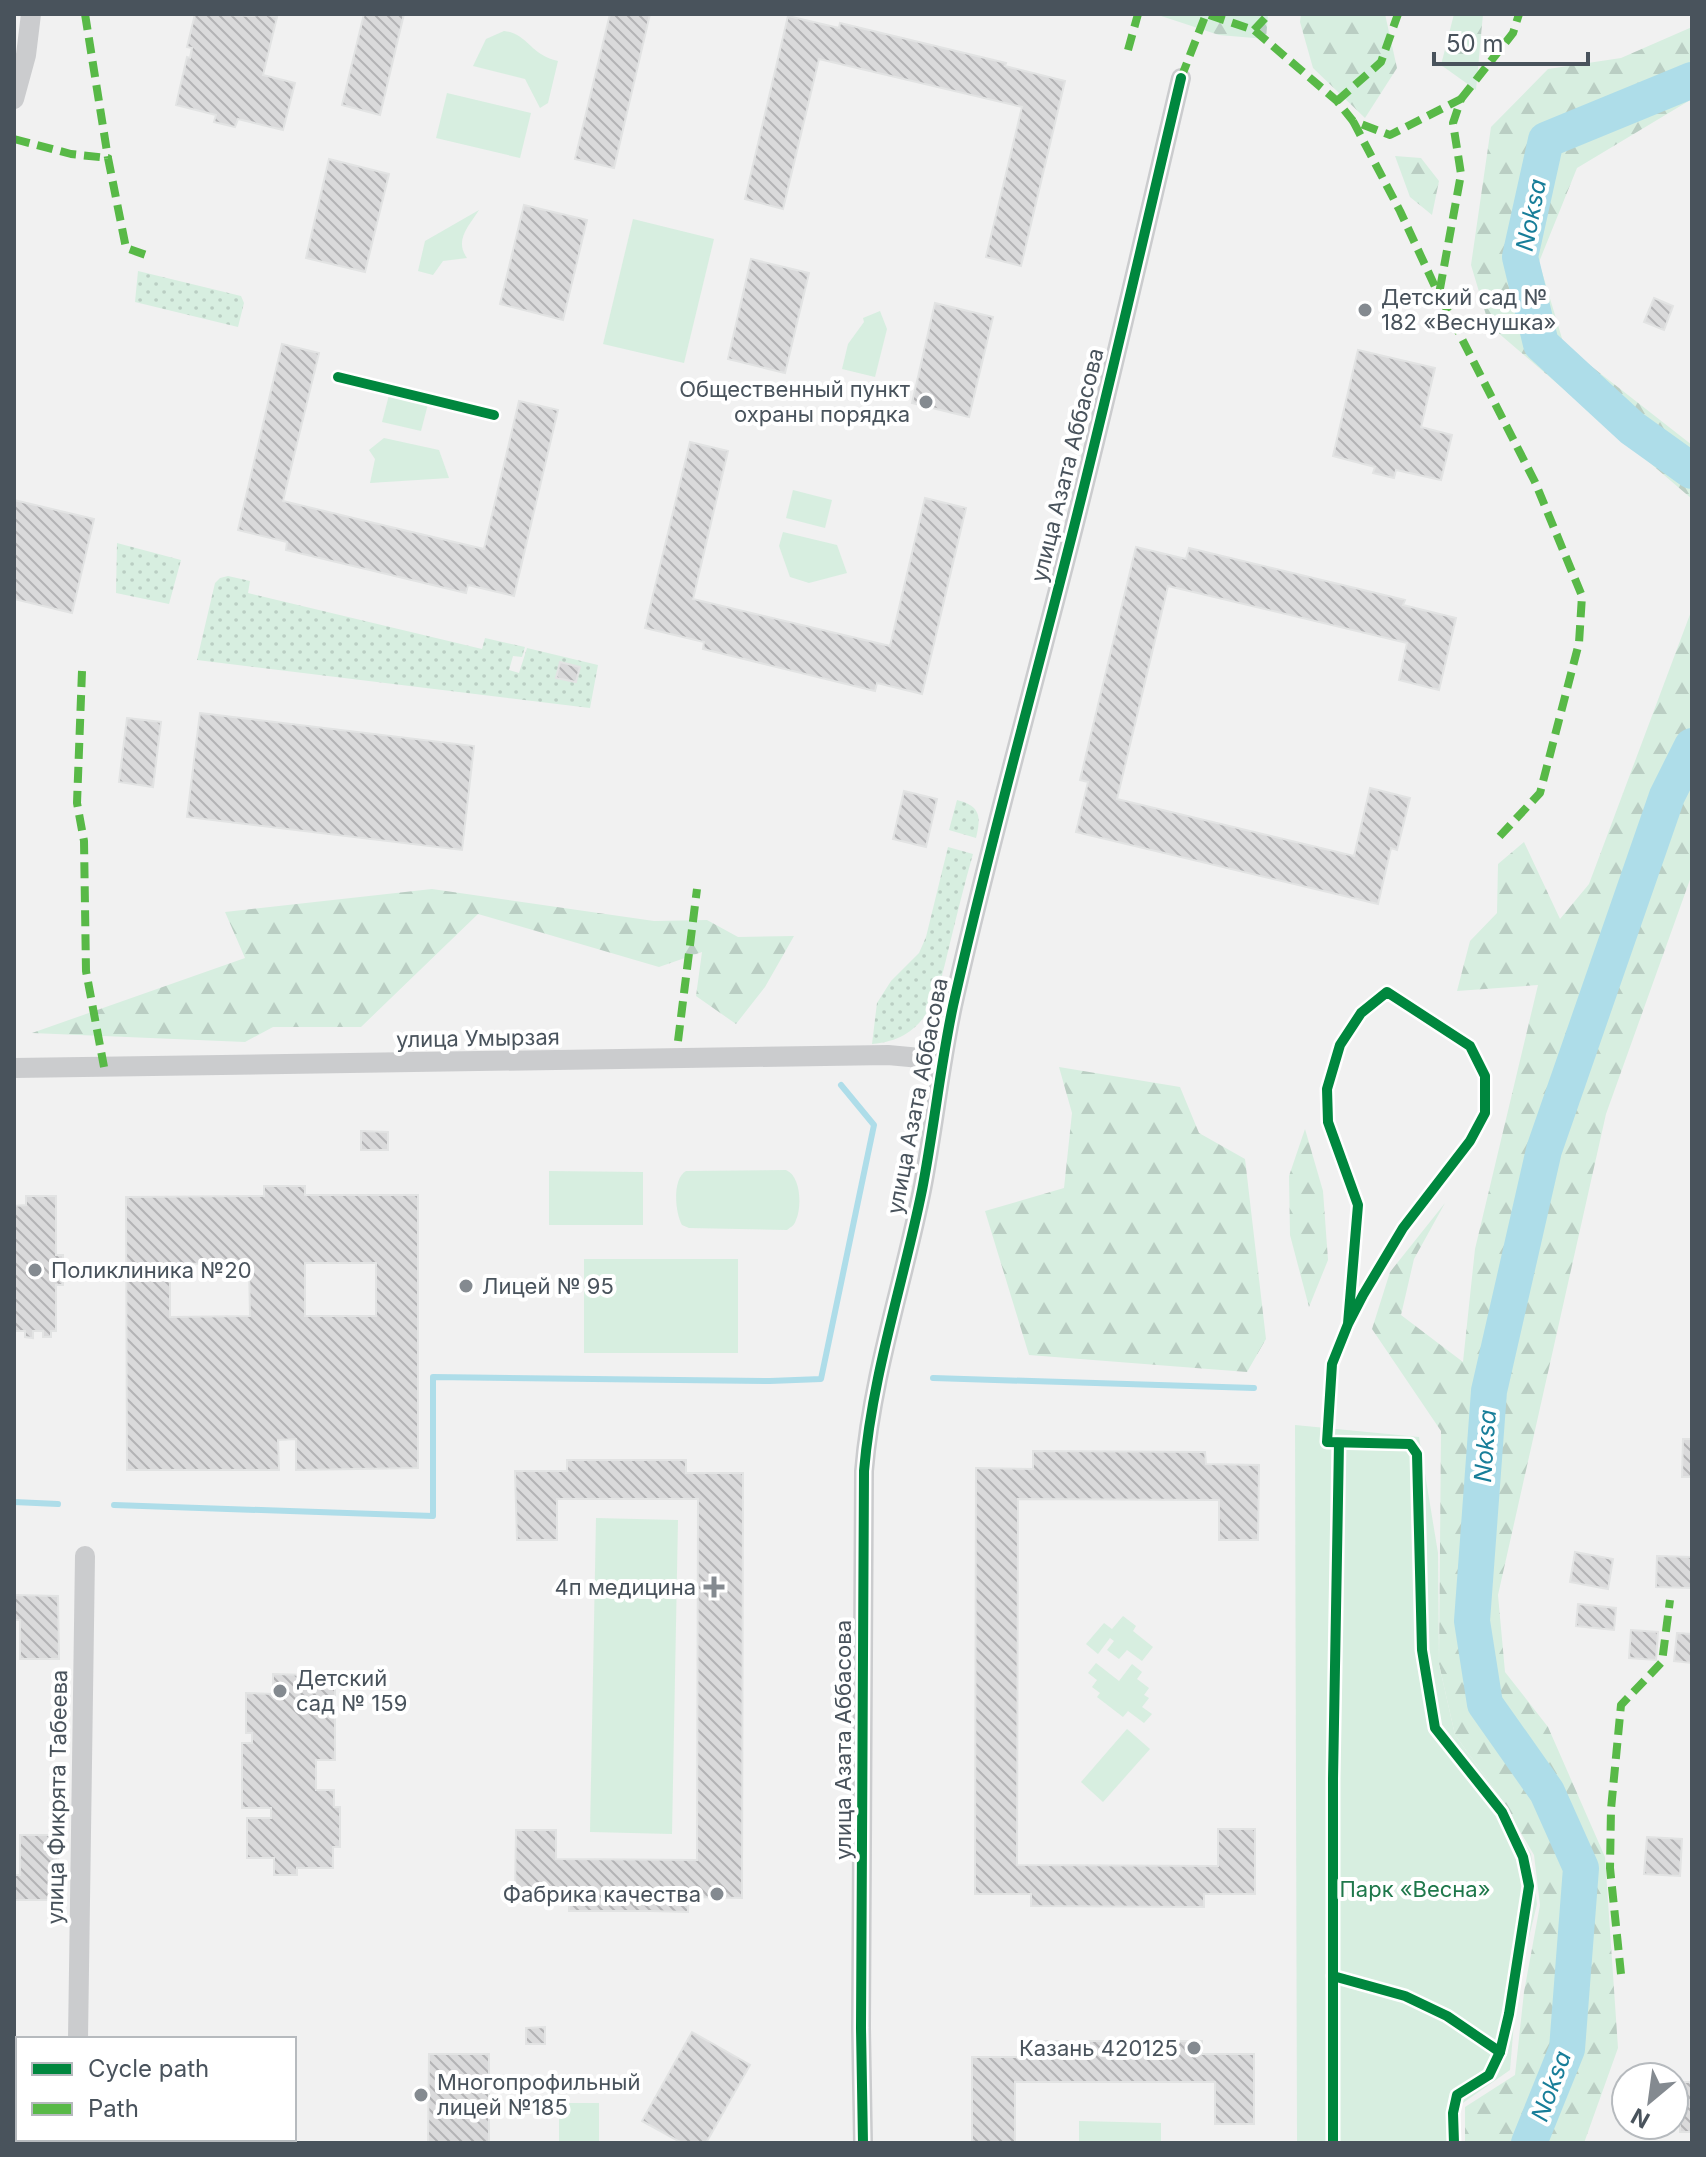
<svg xmlns="http://www.w3.org/2000/svg" width="1706" height="2157" viewBox="0 0 1706 2157" font-family="Inter,sans-serif">
<defs>
<pattern id="grass-dots" width="8" height="8" patternUnits="userSpaceOnUse" patternTransform="scale(2)"><rect width="8" height="8" fill="#d7eee0"/><path d="M2 2h.1M6 6h.1" fill="none" stroke="#bacec3" stroke-width="1.8" stroke-linecap="round"/></pattern>
<pattern id="forest-firs" width="22" height="20" patternUnits="userSpaceOnUse" patternTransform="scale(2)"><rect width="22" height="20" fill="#d7eee0"/><path d="M5 1l3.5 6h-7zM16 11l3.5 6h-7z" fill="#bacec3"/></pattern>
<pattern id="building-back-hatch" width="6" height="6" patternUnits="userSpaceOnUse" patternTransform="scale(2)"><rect width="6" height="6" fill="#dadadb"/><path d="M-1 5l2 2M0 0l6 6M5-1l2 2" fill="none" stroke="#b3b3b5"/></pattern>
</defs>
<rect width="100%" height="100%" fill="#f1f1f1"/>
<g fill="url(#grass-dots)">
<polygon points="138,271 241,296 244,303 238,327 135,302"/>
<polygon points="117,543 181,560 169,604 116,593"/>
<polygon points="228,576 250,581 248,593 482,649 485,638 525,647 522,657 513,656 509,670 519,673 527,648 598,665 590,708 197,660 215,583 220,578"/>
<path d="M 957,800 C 981,806 981,817 976,838 L 949,830 Z"/>
<path d="M 948,847 L 973,854 C 965,882 958,910 951,939 C 939,987 933,1039 872,1044 L 877,1003 L 891,981 L 919,953 L 926,937 Z"/>
</g>
<g fill="url(#forest-firs)">
<polygon points="1155,14 1268,14 1266,39 1219,35"/>
<polygon points="1301,14 1385,14 1397,68 1365,118 1313,68 1300,22"/>
<polygon points="1454,14 1483,14 1476,90 1441,65"/>
<polygon points="1692,27 1692,99 1577,168 1539,262 1564,345 1692,445 1692,499 1489,325 1471,265 1491,127 1548,69 1621,58"/>
<polygon points="1395,156 1421,158 1439,181 1432,215 1410,197"/>
<polygon points="1692,609 1692,874 1606,1114 1498,1595 1505,1672 1548,1727 1605,1857 1618,2048 1584,2143 1465,2143 1465,2107 1515,2075 1524,1992 1540,1905 1534,1855 1498,1794 1455,1735 1439,1664 1441,1431 1372,1329 1390,1272 1445,1203 1414,1259 1401,1315 1463,1362 1475,1249 1538,985 1457,991 1470,941 1497,913 1498,864 1524,842 1560,919 1589,884"/>
<polygon points="432,889 654,921 707,920 738,937 794,936 765,987 736,1024 696,996 702,952 659,967 478,914 361,1027 273,1027 245,1042 32,1033 245,958 225,912"/>
<polygon points="1059,1067 1180,1087 1199,1133 1245,1159 1266,1339 1247,1372 1029,1355 985,1211 1064,1188 1072,1113"/>
<polygon points="1305,1129 1323,1191 1328,1260 1309,1307 1290,1235 1289,1176"/>
</g>
<g fill="#d7eee0">
<path d="M 504,31 C 527,33 530,55 558,61 L 548,103 L 540,108 L 525,79 L 473,66 L 486,39 Z"/>
<polygon points="447,93 531,113 520,158 436,138"/>
<path d="M 479,210 C 469,226 454,240 467,258 L 443,261 L 433,275 L 418,271 L 425,241 Z"/>
<polygon points="633,219 714,239 684,363 603,344"/>
<polygon points="880,311 887,329 875,377 842,369 848,344 864,322 863,318"/>
<polygon points="389,395 428,404 421,431 382,422"/>
<polygon points="384,438 439,450 449,478 370,483 375,459 369,450"/>
<polygon points="793,490 832,500 825,528 786,518"/>
<polygon points="783,532 837,545 847,573 809,583 790,577 779,546"/>
<path d="M 786,1170 C 801,1176 802,1207 796,1220 C 794,1226 792,1226 787,1230 L 689,1228 L 682,1225 C 675,1212 672,1179 686,1171 Z"/>
<polygon points="549,1171 643,1172 643,1225 549,1225"/>
<rect x="584" y="1259" width="154" height="94"/>
<polygon points="1295,1425 1419,1437 1438,1553 1439,1664 1455,1735 1498,1794 1531,1854 1537,1904 1517,1987 1510,2070 1460,2105 1460,2143 1297,2143"/>
<polygon points="596,1518 678,1520 672,1834 590,1832"/>
<polygon points="1123,1616 1136,1626 1133,1631 1153,1647 1142,1661 1127,1650 1119,1659 1107,1650 1114,1641 1110,1638 1098,1654 1086,1644 1104,1623 1112,1629"/>
<polygon points="1096,1663 1119,1681 1132,1664 1142,1672 1137,1679 1149,1688 1144,1695 1149,1698 1142,1707 1152,1714 1144,1723 1128,1711 1123,1717 1097,1697 1100,1693 1092,1687 1097,1680 1088,1673"/>
<polygon points="1127,1729 1150,1749 1103,1802 1081,1782"/>
<rect x="559" y="2103" width="40" height="40"/>
<polygon points="1079,2121 1161,2123 1161,2143 1079,2143"/>
</g>
<g fill="none" stroke-linecap="round" stroke-linejoin="round">
<g stroke="#aedde9" stroke-width="6">
<polyline points="933,1378 1254,1388"/>
<polyline points="14,1502 58,1504"/>
<polyline points="114,1505 433,1516 433,1377 770,1381 821,1379 874,1125 841,1085"/>
</g>
<g stroke="#aedde9" stroke-width="36">
<polyline points="1692,80 1546,140 1520,257 1541,344 1632,428 1692,471"/>
<polyline points="1529,2143 1567,2049 1581,1868 1547,1792 1485,1704 1472,1621 1489,1391 1544,1150 1667,796 1692,746"/>
</g>
</g>
<g fill="url(#building-back-hatch)" stroke="#e2e3e3" stroke-width="2" fill-rule="evenodd">
<polygon points="195,14 253,16 263,14 277,17 263,75 295,83 283,130 238,119 235,127 214,122 216,115 176,105 187,57 190,58 192,48 187,47"/>
<polygon points="364,14 404,14 380,115 342,105"/>
<polygon points="610,14 650,14 614,168 575,159"/>
<polygon points="788,16 839,28 840,23 1006,63 1005,66 1065,81 1021,266 986,257 1022,107 819,59 783,209 745,199"/>
<polygon points="329,159 389,174 365,272 306,258"/>
<polygon points="524,205 587,220 563,320 500,304"/>
<polygon points="751,259 809,273 785,373 728,359"/>
<polygon points="1654,298 1673,306 1664,330 1644,322"/>
<polygon points="935,303 993,317 969,417 912,403"/>
<polygon points="282,344 319,353 283,501 395,528 484,549 519,401 558,410 514,596 468,585 466,593 286,550 287,542 238,530"/>
<polygon points="1358,350 1435,368 1421,427 1452,435 1441,480 1396,470 1394,478 1373,473 1375,467 1333,456"/>
<polygon points="690,442 728,451 693,599 890,646 925,498 966,508 922,694 877,683 875,691 703,649 704,642 645,628"/>
<polygon points="14,500 94,519 72,613 14,599"/>
<polygon points="1136,547 1186,559 1189,548 1405,600 1403,605 1456,618 1439,690 1399,680 1407,643 1168,586 1117,799 1354,856 1370,788 1410,798 1397,850 1391,848 1378,904 1076,832 1088,782 1080,780"/>
<polygon points="560,662 580,667 576,682 556,678"/>
<polygon points="200,713 474,746 462,850 187,817"/>
<polygon points="127,718 161,722 153,787 119,782"/>
<polygon points="904,791 937,799 926,847 893,839"/>
<polygon points="361,1131 388,1132 388,1150 361,1150"/>
<path d="M 264,1186 L 305,1186 L 305,1195 L 418,1195 L 418,1468 L 296,1470 L 296,1439 L 278,1440 L 279,1470 L 127,1470 L 126,1197 L 264,1196 ZM 249,1263 L 250,1316 L 170,1317 L 170,1264 ZM 305,1263 L 376,1263 L 376,1316 L 305,1316 Z"/>
<polygon points="26,1196 56,1196 56,1255 63,1255 63,1263 56,1263 56,1277 63,1277 63,1285 56,1285 56,1331 51,1331 51,1337 43,1337 43,1331 33,1331 33,1338 25,1337 25,1331 14,1331 14,1206 26,1205"/>
<polygon points="1683,1439 1692,1439 1692,1477 1682,1477"/>
<polygon points="1033,1451 1205,1452 1206,1464 1259,1465 1258,1540 1219,1540 1219,1500 1018,1499 1017,1865 1218,1866 1218,1829 1255,1829 1255,1894 1204,1894 1204,1907 1031,1906 1031,1894 975,1894 976,1468 1033,1469"/>
<polygon points="567,1460 686,1460 686,1473 743,1473 742,1898 688,1897 688,1912 650,1911 569,1911 569,1897 515,1897 516,1830 556,1830 556,1859 697,1860 698,1499 557,1499 557,1540 517,1540 515,1471 567,1471"/>
<polygon points="1575,1552 1613,1559 1608,1589 1570,1582"/>
<polygon points="1657,1556 1692,1557 1692,1588 1656,1587"/>
<polygon points="14,1595 58,1596 59,1659 20,1659 20,1620 14,1620"/>
<polygon points="1578,1604 1616,1608 1614,1630 1576,1626"/>
<polygon points="1631,1630 1658,1632 1656,1660 1629,1658"/>
<polygon points="1677,1633 1692,1634 1692,1663 1674,1661"/>
<polygon points="273,1674 307,1675 307,1686 335,1686 335,1760 316,1760 316,1790 334,1790 334,1807 340,1807 340,1847 333,1847 333,1868 297,1868 297,1875 274,1875 274,1858 247,1858 247,1818 271,1818 271,1808 242,1808 242,1743 252,1743 252,1733 246,1733 246,1693 273,1694"/>
<polygon points="20,1835 58,1835 58,1900 14,1900 14,1875 20,1875"/>
<polygon points="1647,1837 1682,1839 1680,1876 1644,1874"/>
<polygon points="545,2027 545,2044 526,2044 526,2028"/>
<polygon points="692,2032 750,2065 706,2143 682,2143 642,2121"/>
<polygon points="1028,2041 1202,2041 1202,2054 1254,2054 1254,2124 1215,2124 1215,2082 1015,2082 1015,2143 972,2143 972,2057 1028,2057"/>
<polygon points="429,2054 489,2054 489,2143 428,2143"/>
<polygon points="14,2055 18,2058 18,2127 14,2127"/>
<rect x="1680" y="2082" width="12" height="50"/>
<rect x="159" y="2139" width="63" height="4"/>
</g>
<g fill="none" stroke-linecap="round" stroke-linejoin="round">
<g stroke="#cbccce" stroke-width="20">
<polyline points="14,99 26,55 31,14"/>
<polyline points="14,1068 888,1055 942,1060"/>
<polyline points="78,2039 85,1556"/>
<polyline points="77,2139 77,2143"/>
<path d="M 863,2143 L 861,2028 L 864,1471 C 872,1375 903,1284 922,1190 C 934,1129 940,1067 953,1006 C 990,840 1037,676 1078,511 C 1114,367 1147,222 1181,78"/>
</g>
<g stroke="#58b947" stroke-width="8" stroke-dasharray="16 8" stroke-linecap="butt">
<polyline points="85,14 108,158"/>
<polyline points="1254,30 1269,14"/>
<polyline points="1128,50 1138,14"/>
<polyline points="1181,78 1206,14 1254,30 1337,101 1353,121 1390,135 1461,99 1453,123 1461,174 1439,294 1535,482 1582,596 1579,643 1540,793 1499,837"/>
<polyline points="1461,99 1513,33 1519,14"/>
<polyline points="1337,101 1381,62 1398,14"/>
<polyline points="1353,121 1400,211 1438,293"/>
<polyline points="14,139 71,154 108,158 126,248 146,255"/>
<polyline points="82,671 77,803 84,841 86,971 104,1067"/>
<polyline points="678,1041 697,889"/>
<polyline points="1621,1974 1610,1868 1611,1809 1621,1705 1662,1662 1670,1600"/>
</g>
<g stroke="#fff" stroke-width="15">
<g id="cycleway">
<polyline points="338,377 494,415"/>
<polyline points="1348,1324 1358,1205 1328,1122 1327,1089 1340,1045 1361,1013 1387,992 1470,1046 1485,1076 1485,1113 1470,1141 1403,1228 1363,1295 1348,1324 1332,1364 1327,1442 1410,1444 1417,1454 1422,1650 1435,1728 1502,1812 1523,1857 1529,1886 1509,2014 1500,2052 1489,2075 1457,2095 1453,2113 1454,2143"/>
<polyline points="1333,1976 1405,1996 1447,2016 1500,2052"/>
<path d="M 863,2143 L 861,2028 L 864,1471 C 872,1375 903,1284 922,1190 C 934,1129 940,1067 953,1006 C 990,840 1037,676 1078,511 C 1114,367 1147,222 1181,78"/>
<polyline points="1333,2143 1333,1779 1339,1443"/>
</g>
</g>
<use href="#cycleway" stroke="#00873e" stroke-width="10"/>
</g>
<g fill="#848a90" stroke="#fff" stroke-width="3">
<circle cx="1365" cy="310" r="8"/>
<circle cx="926" cy="402" r="8"/>
<circle cx="35" cy="1270" r="8"/>
<circle cx="466" cy="1286" r="8"/>
<path d="M710 1575h8v8h8v8h-8v8h-8v-8h-8v-8h8z"/>
<circle cx="280" cy="1691" r="8"/>
<circle cx="717" cy="1894" r="8"/>
<circle cx="1194" cy="2048" r="8"/>
<circle cx="421" cy="2095" r="8"/>
</g>
<g text-anchor="middle" dominant-baseline="central" stroke-width="8" stroke-linejoin="round" paint-order="stroke">
<g font-size="22" fill="#49535c" stroke="#fff" text-anchor="start">
<text x="1381" y="297">Детский сад №<tspan x="1381" dy="25">182 «Веснушка»</tspan></text>
<text x="910" y="389" text-anchor="end">Общественный пункт<tspan x="910" dy="25">охраны порядка</tspan></text>
<text x="51" y="1270">Поликлиника №20</text>
<text x="482" y="1286">Лицей № 95</text>
<text x="696" y="1587" text-anchor="end">4п медицина</text>
<text x="296" y="1678">Детский<tspan x="296" dy="25">сад № 159</tspan></text>
<text x="701" y="1894" text-anchor="end">Фабрика качества</text>
<text x="1178" y="2048" text-anchor="end">Казань 420125</text>
<text x="437" y="2082">Многопрофильный<tspan x="437" dy="25">лицей №185</tspan></text>
</g>
<g font-size="22" fill="#49535c" stroke="#fff">
<text transform="translate(1067 465) rotate(-76)">улица Азата Аббасова</text>
<text transform="translate(478 1038) rotate(-1)">улица Умырзая</text>
<text transform="translate(917 1096) rotate(-79)">улица Азата Аббасова</text>
<text transform="translate(843 1740) rotate(-90)">улица Азата Аббасова</text>
<text transform="translate(57 1797) rotate(-89)">улица Фикрята Табеева</text>
</g>
<g font-size="22" fill="#1f784b" stroke="#fff">
<text x="1415" y="1889">Парк «Весна»</text>
</g>
<g font-size="24" font-style="italic" fill="#187e99" stroke="#fff">
<text transform="translate(1531 215) rotate(-79)">Noksa</text>
<text transform="translate(1485 1446) rotate(-86)">Noksa</text>
<text transform="translate(1551 2086) rotate(-70)">Noksa</text>
</g>
</g>
<rect width="1706" height="2157" fill="none" stroke="#49535c" stroke-width="32"/>
<rect x="16" y="2037" width="280" height="104" fill="#ffffff" stroke="#b6babe" stroke-width="2"/>
<rect x="32" y="2063" width="40" height="12" fill="#00873e" stroke="#b6babe" stroke-width="2"/>
<text x="88" y="2077" font-size="24" fill="#49535c">Cycle path</text>
<rect x="32" y="2103" width="40" height="12" fill="#58b947" stroke="#b6babe" stroke-width="2"/>
<text x="88" y="2117" font-size="24" fill="#49535c">Path</text>
<g transform="translate(1650 2101) rotate(209)"><circle r="38" fill="#ffffff" stroke="#b6babe" stroke-width="2"/>
<path d="M0-6L14 30L0 20L-14 30Z" fill="#848a90"/>
<text y="-12" font-size="22" font-weight="bold" text-anchor="middle" fill="#49535c">N</text>
</g>
<path d="M1434 52v12h154v-12" fill="none" stroke="#49535c" stroke-width="4"/>
<text x="1446" y="52" font-size="24" fill="#49535c" stroke="#ffffff" stroke-width="6" paint-order="stroke">50 m</text>
</svg>
